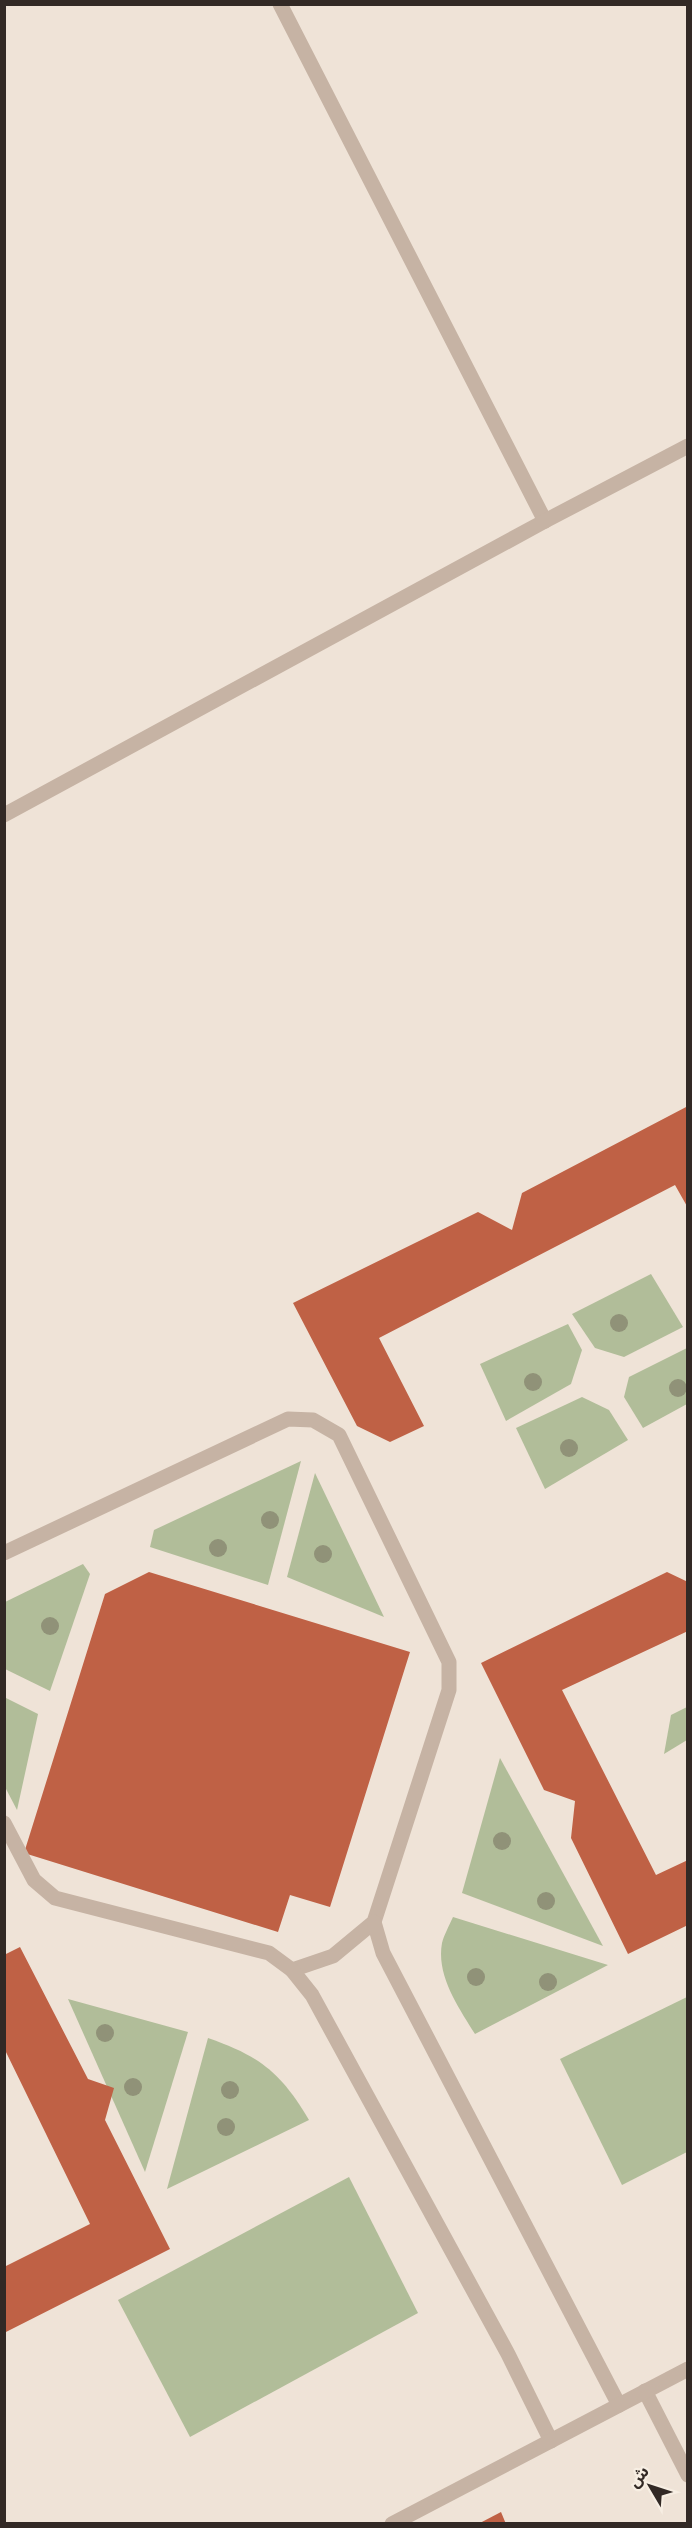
<svg xmlns="http://www.w3.org/2000/svg" width="692" height="2528" viewBox="0 0 692 2528" font-family="'Golos Text','Noto Sans Arabic',sans-serif">
<rect width="100%" height="100%" fill="#efe3d7"/>
<g fill="#b1bd99">
<polygon points="651,1274 683,1327 624,1357 595,1348 572,1314"/>
<polygon points="568,1324 582,1350 571,1384 506,1421 480,1364"/>
<polygon points="687,1348 687,1404 643,1428 624,1397 629,1377"/>
<polygon points="582,1397 609,1410 628,1440 545,1489 516,1428"/>
<polygon points="301,1461 268,1585 150,1547 154,1530"/>
<polygon points="315,1473 384,1617 287,1577"/>
<polygon points="83,1564 90,1574 50,1691 5,1669 5,1602"/>
<polygon points="4,1697 38,1714 17,1810 5,1787"/>
<polygon points="687,1707 687,1740 664,1754 671,1715"/>
<polygon points="500,1758 603,1946 462,1893"/>
<path d="M 453,1917 L 608,1965 L 475,2034 C 459,2008 436,1976 442,1943 C 444,1935 449,1926 453,1917 Z"/>
<polygon points="687,1997 687,2152 622,2185 560,2059"/>
<polygon points="68,1999 188,2032 145,2172"/>
<path d="M 208,2038 C 260,2056 281,2073 309,2120 L 167,2189 Z"/>
<polygon points="349,2177 418,2313 190,2437 118,2300"/>
</g>
<g fill="#bf6145">
<polygon points="688,1106 688,1208 675,1185 379,1338 424,1426 390,1442 357,1426 293,1303 478,1212 512,1230 522,1193"/>
<polygon points="149,1572 410,1652 330,1907 290,1895 278,1932 24,1853 105,1594"/>
<polygon points="667,1572 688,1582 688,1631 562,1690 656,1875 688,1860 688,1925 628,1954 571,1838 575,1801 544,1790 481,1663"/>
<polygon points="20,1947 88,2079 114,2088 105,2120 170,2249 4,2333 4,2267 90,2224 4,2048 4,1955"/>
<polygon points="501,2512 506,2524 478,2524"/>
</g>
<g fill="none" stroke-linecap="round" stroke-linejoin="round">
<g stroke="#c6b3a4" stroke-width="15">
<polyline points="280,4 545,521"/>
<polyline points="4,815 545,521 688,446"/>
<polyline points="4,1553 288,1419 313,1420 339,1435 449,1662 449,1690 374,1922 333,1956 292,1970"/>
<polyline points="4,1823 34,1880 55,1898 269,1953 292,1970 312,1995 508,2354 551,2441"/>
<polyline points="374,1922 383,1953 619,2405"/>
<polyline points="645,2391 688,2475"/>
<polyline points="392,2524 688,2369"/>
</g>
</g>
<g fill="#909278">
<circle cx="619" cy="1323" r="9"/>
<circle cx="533" cy="1382" r="9"/>
<circle cx="678" cy="1388" r="9"/>
<circle cx="569" cy="1448" r="9"/>
<circle cx="270" cy="1520" r="9"/>
<circle cx="218" cy="1548" r="9"/>
<circle cx="323" cy="1554" r="9"/>
<circle cx="50" cy="1626" r="9"/>
<circle cx="502" cy="1841" r="9"/>
<circle cx="546" cy="1901" r="9"/>
<circle cx="476" cy="1977" r="9"/>
<circle cx="548" cy="1982" r="9"/>
<circle cx="105" cy="2033" r="9"/>
<circle cx="133" cy="2087" r="9"/>
<circle cx="230" cy="2090" r="9"/>
<circle cx="226" cy="2127" r="9"/>
</g>
<rect width="692" height="2528" fill="none" stroke="#322925" stroke-width="12"/>
<g transform="translate(650 2486) rotate(309)" stroke="#f7eee3" stroke-width="4.5" paint-order="stroke">
<path d="M0-4.5L10 22L0 15L-10 22Z" fill="#322925"/>
<text y="-9" font-size="16" font-weight="bold" text-anchor="middle" fill="#322925">ش</text>
</g>
</svg>
